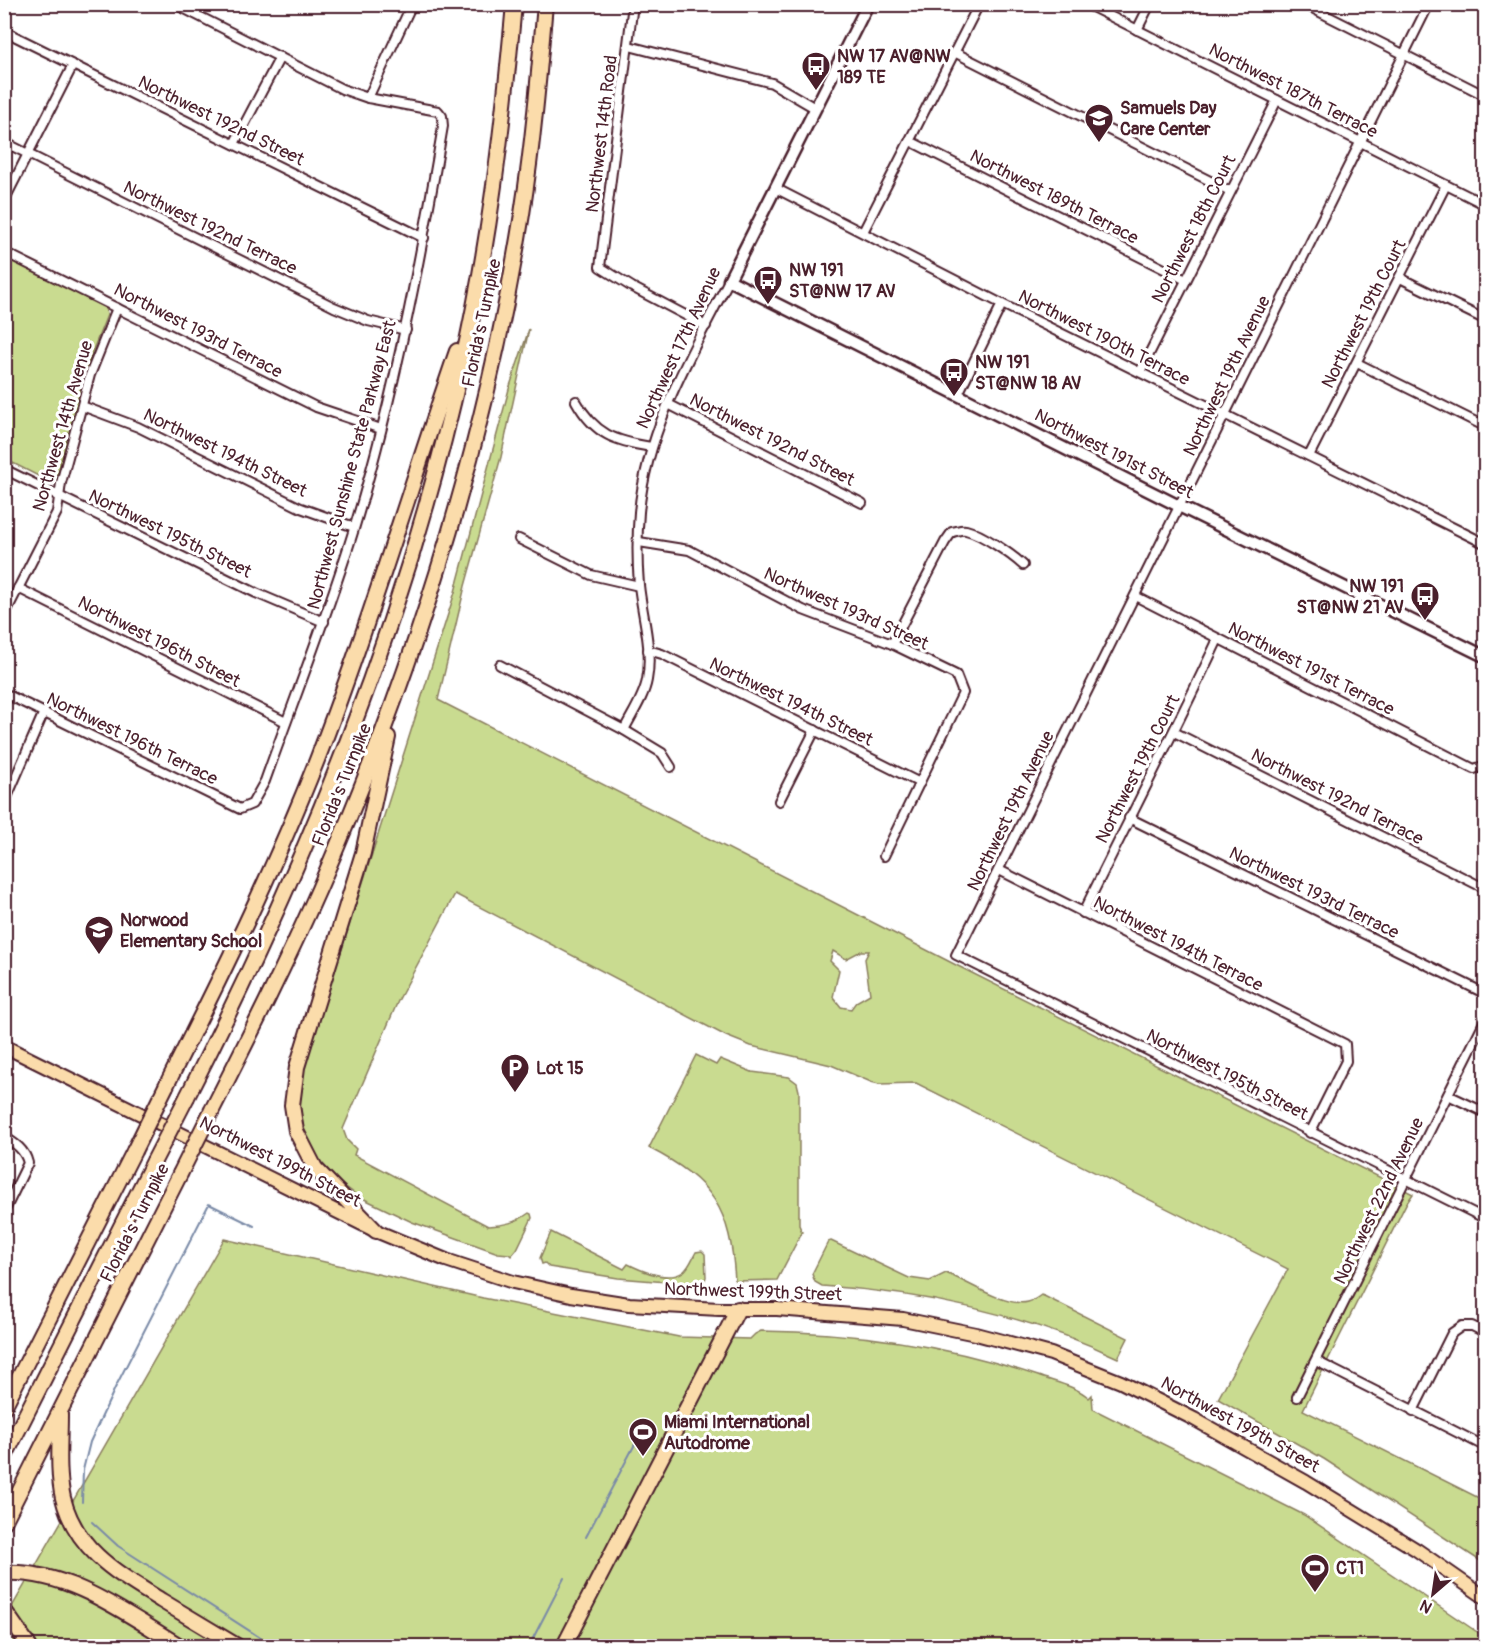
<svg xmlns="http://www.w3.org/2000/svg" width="1490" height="1651" viewBox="0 0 1490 1651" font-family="Pangolin,sans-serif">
<rect width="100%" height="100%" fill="#fff"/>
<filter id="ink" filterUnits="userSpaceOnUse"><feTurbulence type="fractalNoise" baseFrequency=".0167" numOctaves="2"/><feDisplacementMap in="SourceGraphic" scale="12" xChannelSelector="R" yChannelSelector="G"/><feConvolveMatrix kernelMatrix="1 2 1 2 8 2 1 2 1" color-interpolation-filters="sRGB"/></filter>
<g filter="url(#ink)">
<g fill="#c9db90" stroke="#8a7d5e" stroke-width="1.5" fill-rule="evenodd">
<path d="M 4,255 L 102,305 L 106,309 L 107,315 L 91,355 L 59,470 C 56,477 54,480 46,480 L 5,459 Z"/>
<path d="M 529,329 L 501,457 L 465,586 L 438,700 L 956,965 L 1413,1194 L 1406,1204 L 1303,1410 L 1485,1501 L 1485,1564 L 1324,1459 L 1218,1399 L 1288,1269 L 916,1083 L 879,1084 L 871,1082 L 831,1065 L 751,1046 L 726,1036 L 455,894 L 398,1001 L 343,1129 L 347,1140 L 356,1149 L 354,1155 L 488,1226 C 505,1225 515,1223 529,1213 L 531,1214 L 532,1218 L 517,1249 L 511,1256 L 509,1254 L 498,1253 L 412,1222 L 358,1196 L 339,1182 L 321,1162 L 317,1163 C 303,1131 297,1117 300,1081 L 455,592 L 509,389 ZM 833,951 L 846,959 L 861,951 L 869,951 L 865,959 L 870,994 L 856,1002 L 851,1009 L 841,1007 L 833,997 L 839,970 L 830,961 Z"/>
<path d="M 696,1055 L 716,1065 L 720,1059 L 752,1072 L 789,1077 L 797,1083 L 799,1091 L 799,1225 L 802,1232 L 777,1280 L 735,1281 C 731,1209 713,1181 649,1148 Z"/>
<path d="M 551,1232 L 624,1269 L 628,1264 C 642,1271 668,1282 683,1272 C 689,1268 692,1259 696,1252 L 702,1251 L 705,1254 L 706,1277 L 703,1285 L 618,1278 L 549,1267 L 545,1263 L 542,1264 L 540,1258 Z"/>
<path d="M 224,1239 L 483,1298 L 679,1337 L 750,1339 L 755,1334 L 761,1331 C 856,1332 948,1345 1038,1376 C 1054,1382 1076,1386 1089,1398 L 1092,1395 L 1093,1409 L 1304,1515 L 1486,1638 L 1485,1646 L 5,1646 L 5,1619 Z"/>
<path d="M 831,1241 L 909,1278 L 930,1281 L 946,1273 C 966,1281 1007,1308 1028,1302 C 1033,1301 1037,1298 1041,1295 L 1044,1296 L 1128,1338 L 1118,1358 C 1028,1315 922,1292 822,1286 L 815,1282 L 812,1274 L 828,1242 Z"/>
</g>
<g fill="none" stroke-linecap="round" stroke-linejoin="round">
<g stroke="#7a8aa7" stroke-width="2">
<polyline points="82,1502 83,1470 90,1442 116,1386 209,1204 254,1226"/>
<polyline points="92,1522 118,1546 273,1646"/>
<polyline points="586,1537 644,1427"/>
<polyline points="529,1646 564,1578"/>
</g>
<g stroke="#4a1f2b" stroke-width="12">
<g id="street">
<polyline points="633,4 600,267 632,287 706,326"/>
<polyline points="1086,4 1486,205"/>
<polyline points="1304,4 1486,96"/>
<polyline points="1429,4 956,955 1486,1219"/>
<polyline points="1137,30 1150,4"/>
<polyline points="4,31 424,238"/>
<polyline points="629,46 772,83 815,108"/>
<polyline points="954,52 1230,191"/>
<polyline points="368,98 412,4"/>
<polyline points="910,141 1186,280"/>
<polyline points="4,142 334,307 368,321 406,330"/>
<polyline points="234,144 280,57"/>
<polyline points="775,188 1002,304 1486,544"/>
<polyline points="4,201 73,65"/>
<polyline points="863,232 979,4"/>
<polyline points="4,252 316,407 381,429"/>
<polyline points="1400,278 1486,320"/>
<polyline points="1357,363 1486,427"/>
<polyline points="1140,372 1277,100"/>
<polyline points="958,394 1002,304"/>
<path d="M 576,401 C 595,435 615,441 651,447"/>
<polyline points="668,404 862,503"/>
<polyline points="82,406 138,427 301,508 354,527"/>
<polyline points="1309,456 1446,185"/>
<polyline points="4,469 256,593 324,622"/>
<polyline points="519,539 591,575 639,586"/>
<polyline points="639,542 689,550 803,610 892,644 956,675 963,693 884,856"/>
<polyline points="18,588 286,722"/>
<polyline points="1135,596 1474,769 1486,765"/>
<polyline points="4,616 57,512 61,483 90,375 117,308"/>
<path d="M 892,644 L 945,542 L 952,532 C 957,531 962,529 966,530 C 982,534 1011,554 1023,565"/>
<polyline points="648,650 662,654 920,783"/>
<polyline points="500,665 624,730 662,753 671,767"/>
<path d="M 4,693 L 240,809 L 252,804 L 265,781 C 295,697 328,614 354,529 C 394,397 420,262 443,126 L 442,116 L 438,111 L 368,98 L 342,89 L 175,4"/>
<path d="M 624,730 C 632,714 644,697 647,680 C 653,649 642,615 639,585 C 637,561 637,536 639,512 C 647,428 691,354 729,280"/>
<polyline points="1174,732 1486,889"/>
<polyline points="779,801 815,730"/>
<polyline points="4,804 44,712"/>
<polyline points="1129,818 1486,994"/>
<polyline points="999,870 1345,1044 1346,1061 1310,1133"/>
<path d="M 1083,913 C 1128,821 1175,731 1218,639"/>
<polyline points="1448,1095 1486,1113"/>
<path d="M 4,1137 C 15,1143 25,1150 28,1163 L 4,1212"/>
<polyline points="1316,1361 1486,1447"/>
<polyline points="1297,1397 1486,1018"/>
<polyline points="1413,1411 1452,1333 1462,1326 1472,1326 1486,1333"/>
</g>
</g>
<g stroke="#4a1f2b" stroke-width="15">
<polyline id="secondary" points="868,4 729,280 1179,506 1486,657"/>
</g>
<g stroke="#4a1f2b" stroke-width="16">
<polyline id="primary" points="4,1046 376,1231 446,1260 513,1282 571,1295 629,1304 719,1309 777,1309 903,1319 976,1334 1051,1354 1121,1382 1194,1419 1306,1482 1417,1550 1486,1598"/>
</g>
<g stroke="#4a1f2b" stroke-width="18">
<g id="highway">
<path d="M 166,1086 C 220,979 273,872 317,760 C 369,626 410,487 457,351"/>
<path d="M 187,1097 C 307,862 405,623 462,364 C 489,246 503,126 514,4"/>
<path d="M 212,1110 C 249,1037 286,964 319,889 C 413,673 485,446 522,214 C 533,144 539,74 545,4"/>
<polyline points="376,1231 315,1168 296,1131 292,1105 297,1067 363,853 388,737"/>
<polyline points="4,1407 134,1151"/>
<path d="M 60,1415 C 60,1442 57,1471 63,1498 C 76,1551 119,1574 162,1601 C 187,1616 212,1631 237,1646"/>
<polyline points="4,1458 154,1161"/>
<polyline points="4,1522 180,1174"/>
<path d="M 4,1573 C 70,1570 126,1614 180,1646"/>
<polyline points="4,1610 29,1646"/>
<polyline points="564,1646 738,1309"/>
</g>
</g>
<use href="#street" stroke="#fff" stroke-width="8"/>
<use href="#secondary" stroke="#fff" stroke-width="10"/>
<use href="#primary" stroke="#fbdcab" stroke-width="12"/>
<use href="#highway" stroke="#fbdcab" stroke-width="14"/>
<g stroke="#4a1f2b" stroke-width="18" stroke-linecap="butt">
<g id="highway-bridge">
<polyline points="134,1151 166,1086"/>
<polyline points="154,1161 187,1097"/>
<polyline points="180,1174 212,1110"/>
</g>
</g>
<use href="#highway-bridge" stroke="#fbdcab" stroke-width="14"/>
</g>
</g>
<defs>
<g id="bus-pin" transform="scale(1.5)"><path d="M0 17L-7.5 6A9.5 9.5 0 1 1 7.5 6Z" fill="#4a1f2b" stroke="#fff"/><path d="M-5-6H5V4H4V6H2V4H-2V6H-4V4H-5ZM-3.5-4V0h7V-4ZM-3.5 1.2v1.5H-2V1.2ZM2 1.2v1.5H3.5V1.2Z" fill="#fff"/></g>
<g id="school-pin" transform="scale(1.5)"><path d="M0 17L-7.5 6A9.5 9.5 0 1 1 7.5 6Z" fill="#4a1f2b" stroke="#fff"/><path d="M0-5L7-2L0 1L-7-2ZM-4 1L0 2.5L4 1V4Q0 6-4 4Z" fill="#fff"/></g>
<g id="parking-pin" transform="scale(1.5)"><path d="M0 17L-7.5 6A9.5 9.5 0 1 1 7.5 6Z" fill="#4a1f2b" stroke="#fff"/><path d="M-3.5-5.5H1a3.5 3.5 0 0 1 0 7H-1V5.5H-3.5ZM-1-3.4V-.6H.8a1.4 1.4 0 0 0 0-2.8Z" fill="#fff"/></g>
<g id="stadium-pin" transform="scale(1.5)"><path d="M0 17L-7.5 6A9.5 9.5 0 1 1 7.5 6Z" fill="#4a1f2b" stroke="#fff"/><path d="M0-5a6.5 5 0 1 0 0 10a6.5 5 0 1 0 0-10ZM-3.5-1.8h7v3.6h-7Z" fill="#fff"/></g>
</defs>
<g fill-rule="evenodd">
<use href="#bus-pin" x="816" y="66"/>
<use href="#school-pin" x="1099" y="118"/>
<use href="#bus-pin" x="768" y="280"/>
<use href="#bus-pin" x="954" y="372"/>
<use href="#bus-pin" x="1425" y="596"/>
<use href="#school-pin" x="99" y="930"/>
<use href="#parking-pin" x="515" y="1068"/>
<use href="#stadium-pin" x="643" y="1432"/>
<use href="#stadium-pin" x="1315" y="1568"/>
</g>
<g text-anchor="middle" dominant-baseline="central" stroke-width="6" stroke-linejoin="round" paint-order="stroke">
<g font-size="18" font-weight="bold" fill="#4a1f2b" stroke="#fff" text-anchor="start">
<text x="837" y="56">NW 17 AV@NW<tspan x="837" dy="21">189 TE</tspan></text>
<text x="1120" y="108">Samuels Day<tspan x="1120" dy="21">Care Center</tspan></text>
<text x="789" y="270">NW 191<tspan x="789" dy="21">ST@NW 17 AV</tspan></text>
<text x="975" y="362">NW 191<tspan x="975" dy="21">ST@NW 18 AV</tspan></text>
<text x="1404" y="586" text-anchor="end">NW 191<tspan x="1404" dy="21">ST@NW 21 AV</tspan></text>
<text x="120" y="920">Norwood<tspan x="120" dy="21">Elementary School</tspan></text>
<text x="536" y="1068">Lot 15</text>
<text x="664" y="1422">Miami International<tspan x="664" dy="21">Autodrome</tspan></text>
<text x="1336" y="1568">CT1</text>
</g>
<g font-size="18" fill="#4a1f2b" stroke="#fff">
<text transform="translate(1293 91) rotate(27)">Northwest 187th Terrace</text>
<text transform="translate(221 121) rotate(26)">Northwest 192nd Street</text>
<text transform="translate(602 134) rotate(-83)">Northwest 14th Road</text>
<text transform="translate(1054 197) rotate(27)">Northwest 189th Terrace</text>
<text transform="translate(210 228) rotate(26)">Northwest 192nd Terrace</text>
<text transform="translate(1194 229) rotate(-63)">Northwest 18th Court</text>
<text transform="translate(1364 314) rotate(-63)">Northwest 19th Court</text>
<text transform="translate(482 323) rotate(-78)">Florida's Turnpike</text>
<text transform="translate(198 331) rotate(27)">Northwest 193rd Terrace</text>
<text transform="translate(1104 338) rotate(27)">Northwest 190th Terrace</text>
<text transform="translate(679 348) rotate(-65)">Northwest 17th Avenue</text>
<text transform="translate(1227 376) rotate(-64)">Northwest 19th Avenue</text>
<text transform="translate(63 426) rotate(-74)">Northwest 14th Avenue</text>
<text transform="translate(772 440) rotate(27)">Northwest 192nd Street</text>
<text transform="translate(225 453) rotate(26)">Northwest 194th Street</text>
<text transform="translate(1114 454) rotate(27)">Northwest 191st Street</text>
<text transform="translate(352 465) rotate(-75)">Northwest Sunshine State Parkway East</text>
<text transform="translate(170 534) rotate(26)">Northwest 195th Street</text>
<text transform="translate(846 609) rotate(24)">Northwest 193rd Street</text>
<text transform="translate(159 642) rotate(27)">Northwest 196th Street</text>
<text transform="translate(1311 669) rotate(27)">Northwest 191st Terrace</text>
<text transform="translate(791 702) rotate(26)">Northwest 194th Street</text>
<text transform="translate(132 739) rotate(26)">Northwest 196th Terrace</text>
<text transform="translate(1138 769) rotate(-63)">Northwest 19th Court</text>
<text transform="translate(342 785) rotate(-68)">Florida's Turnpike</text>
<text transform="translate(1337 797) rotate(27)">Northwest 192nd Terrace</text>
<text transform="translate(1011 811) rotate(-64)">Northwest 19th Avenue</text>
<text transform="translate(1314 893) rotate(26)">Northwest 193rd Terrace</text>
<text transform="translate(1178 944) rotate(27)">Northwest 194th Terrace</text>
<text transform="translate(1227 1075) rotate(27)">Northwest 195th Street</text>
<text transform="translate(280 1162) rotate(27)">Northwest 199th Street</text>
<text transform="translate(1379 1201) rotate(-64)">Northwest 22nd Avenue</text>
<text transform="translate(135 1223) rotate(-63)">Florida's Turnpike</text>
<text transform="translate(753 1292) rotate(2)">Northwest 199th Street</text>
<text transform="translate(1240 1425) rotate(29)">Northwest 199th Street</text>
</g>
</g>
<rect width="1490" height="1651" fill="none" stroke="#fff" stroke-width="24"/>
<rect x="12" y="12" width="1466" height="1627" fill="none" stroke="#4a1f2b" stroke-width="2" filter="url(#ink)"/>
<g transform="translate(1433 1594) rotate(209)" stroke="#ffffff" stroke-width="4.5" paint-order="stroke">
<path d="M0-4.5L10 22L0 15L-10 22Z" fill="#4a1f2b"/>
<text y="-9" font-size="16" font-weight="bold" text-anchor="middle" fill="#4a1f2b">N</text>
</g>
</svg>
